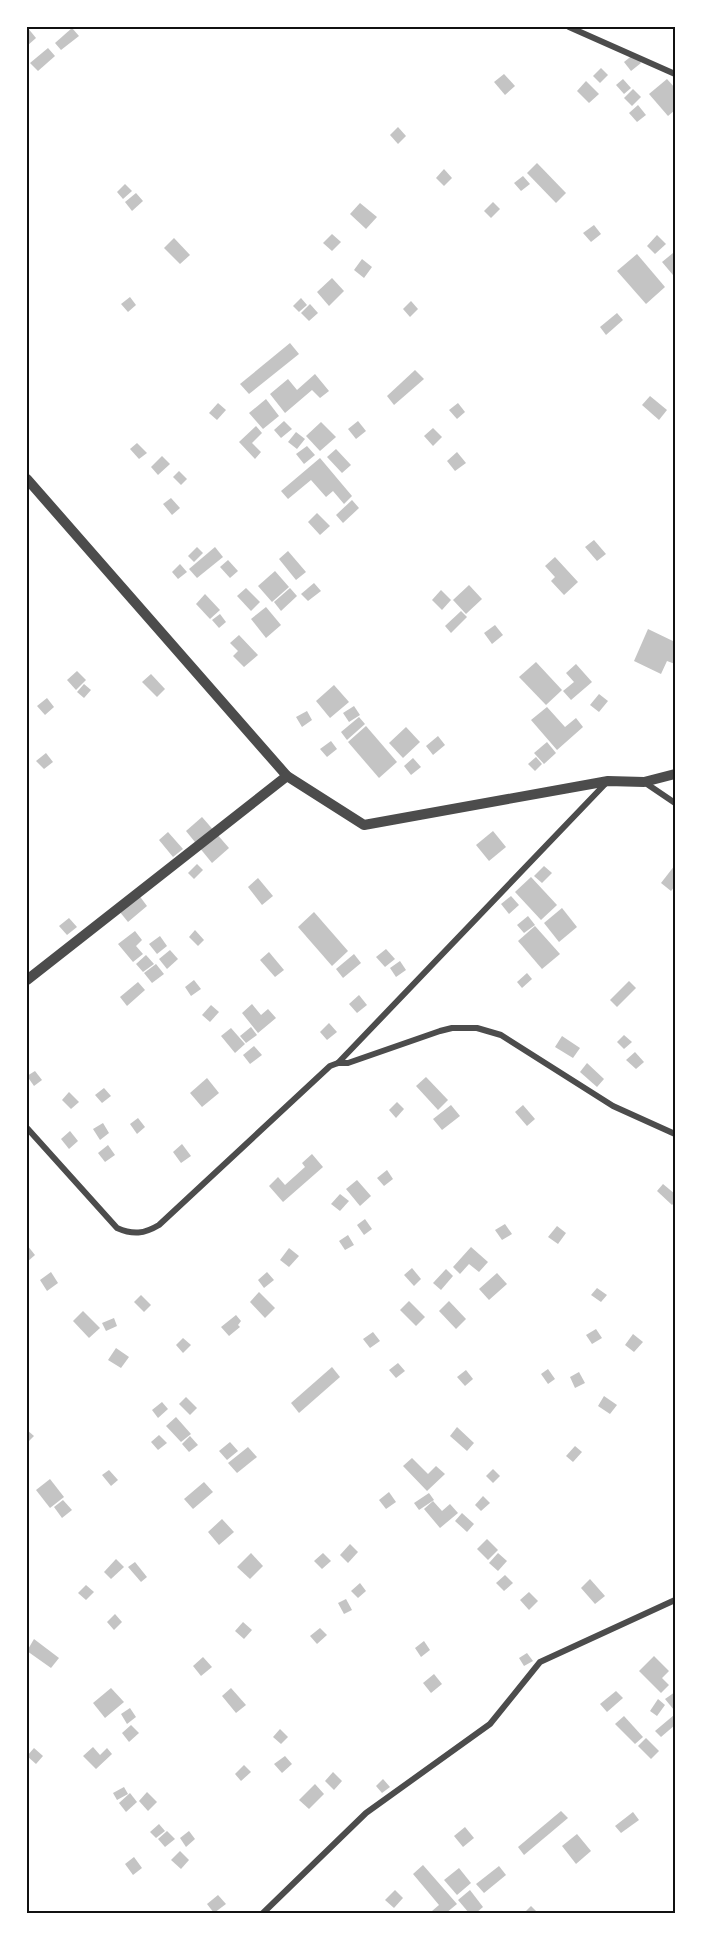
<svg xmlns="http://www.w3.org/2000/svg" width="702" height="1940" viewBox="0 0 702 1940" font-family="Rubik,sans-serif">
<rect width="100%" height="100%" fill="#fff"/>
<g fill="#c4c4c4">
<polygon points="27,27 36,38 27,46"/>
<polygon points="72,28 79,36 61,50 55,43"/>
<polygon points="48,48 55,56 38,71 30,63"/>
<polygon points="634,54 641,63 631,71 624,62"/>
<polygon points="601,68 608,75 600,83 593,76"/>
<polygon points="504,74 515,86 505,95 494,82"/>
<polygon points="623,79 631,88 624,94 616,85"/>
<polygon points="667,79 675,88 675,110 668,116 649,94"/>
<polygon points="586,81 599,94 589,103 577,91"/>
<polygon points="633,89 641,97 632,106 624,98"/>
<polygon points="638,105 646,115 637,122 629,113"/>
<polygon points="398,127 406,136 398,144 390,135"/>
<polygon points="537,163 566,193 556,203 527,173"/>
<polygon points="444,169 452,178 444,186 436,178"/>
<polygon points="523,176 530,184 521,191 514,183"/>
<polygon points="125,184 132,191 123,199 117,192"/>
<polygon points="136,193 143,201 132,211 125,202"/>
<polygon points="493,202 500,209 491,218 484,211"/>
<polygon points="360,203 377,217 366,229 350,214"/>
<polygon points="594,225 601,234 591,242 583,233"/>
<polygon points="332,234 341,242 332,251 323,243"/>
<polygon points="657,235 666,244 655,254 647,246"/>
<polygon points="174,238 190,255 180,264 164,248"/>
<polygon points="673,253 675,255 675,273 673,275 662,262"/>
<polygon points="637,254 665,287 646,304 617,271"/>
<polygon points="362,259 372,267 364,278 354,270"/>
<polygon points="332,278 344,291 329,306 317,292"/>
<polygon points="130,297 136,305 128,312 121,304"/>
<polygon points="301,298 307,305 299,312 293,306"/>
<polygon points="411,301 418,309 410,317 403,309"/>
<polygon points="310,304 318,313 309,321 301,313"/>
<polygon points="617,313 623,320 606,335 600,327"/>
<polygon points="290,343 299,354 249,394 240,384"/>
<polygon points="415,370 424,379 394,405 387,396"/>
<polygon points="315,374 329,391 320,398 312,390 285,413 270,394 288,379 297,390"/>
<polygon points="650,396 667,410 659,420 642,405"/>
<polygon points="266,399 279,416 263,429 249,413"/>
<polygon points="218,403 226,410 217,420 209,413"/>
<polygon points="458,403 465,412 457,419 449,410"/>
<polygon points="284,421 292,429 281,438 274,430"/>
<polygon points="358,421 366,431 356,439 348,429"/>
<polygon points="321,422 336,437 320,451 306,436"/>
<polygon points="256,426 262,433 252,443 261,452 255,459 239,442"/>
<polygon points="433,428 442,437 433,446 424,436"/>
<polygon points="296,432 305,439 297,449 288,442"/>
<polygon points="137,443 147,453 139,459 130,449"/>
<polygon points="307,446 315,455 304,464 296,454"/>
<polygon points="336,449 351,465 342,473 327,457"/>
<polygon points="457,452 466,463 455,471 447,461"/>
<polygon points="162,456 170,464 158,475 151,467"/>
<polygon points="320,458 352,496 344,504 333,491 326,497 311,480 288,499 281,491"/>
<polygon points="179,471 187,479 181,485 173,477"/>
<polygon points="171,498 180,508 172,515 163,504"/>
<polygon points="352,500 359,508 343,523 336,515"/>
<polygon points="317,513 330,526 320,535 308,522"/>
<polygon points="594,540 606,554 597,561 585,547"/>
<polygon points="197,547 203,553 194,562 188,556"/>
<polygon points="215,547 223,557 197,578 189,569"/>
<polygon points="288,551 306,572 296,580 279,559"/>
<polygon points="555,557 578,582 564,595 551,581 555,577 545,566"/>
<polygon points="228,560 238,571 230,578 220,567"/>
<polygon points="180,564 187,572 178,579 172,572"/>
<polygon points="275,571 289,587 272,602 258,586"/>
<polygon points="314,583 321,591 308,601 301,594"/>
<polygon points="469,585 482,599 466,614 453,600"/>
<polygon points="246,588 260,602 251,611 237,596"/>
<polygon points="290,588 297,596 281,611 274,602"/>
<polygon points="441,590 451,600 442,610 432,600"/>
<polygon points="205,594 220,610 210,619 196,604"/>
<polygon points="266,607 281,625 266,638 251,619"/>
<polygon points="461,611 467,617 451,633 445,626"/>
<polygon points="220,614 226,622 219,628 212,620"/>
<polygon points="495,625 503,635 492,644 484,633"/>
<polygon points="648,629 675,642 675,664 667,661 661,674 634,661"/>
<polygon points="239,635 258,655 244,667 233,656 238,651 230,643"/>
<polygon points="536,662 562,690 546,705 519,677"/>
<polygon points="576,664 592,682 571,700 563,691 574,682 566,673"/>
<polygon points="77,671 86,680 76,690 67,680"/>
<polygon points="151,674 165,689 157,697 142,682"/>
<polygon points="84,684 91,690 84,698 77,692"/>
<polygon points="334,685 349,702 330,718 316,701"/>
<polygon points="599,694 608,701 599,712 590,705"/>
<polygon points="47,698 54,707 45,715 37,706"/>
<polygon points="354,706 360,715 349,722 343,713"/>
<polygon points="547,707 565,727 576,718 583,727 557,750 531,720"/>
<polygon points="307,711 312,720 302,727 296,717"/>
<polygon points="359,717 365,724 347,740 341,732"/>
<polygon points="366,726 397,762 379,778 348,742"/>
<polygon points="406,727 420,742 403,758 389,743"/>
<polygon points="438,736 445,745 433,755 426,746"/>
<polygon points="331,741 337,749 327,757 320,749"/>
<polygon points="547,742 556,753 544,764 534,753"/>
<polygon points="46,753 53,762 44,769 36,761"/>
<polygon points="536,757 542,764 535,771 528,764"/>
<polygon points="413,758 421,767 411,775 404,766"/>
<polygon points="202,817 229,848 212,863 186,831"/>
<polygon points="493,831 506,847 489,861 476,845"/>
<polygon points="168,832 183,849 173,857 159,840"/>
<polygon points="197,864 203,870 194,879 188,873"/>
<polygon points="675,865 675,886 671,891 661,883"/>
<polygon points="544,866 552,873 542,883 534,876"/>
<polygon points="531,877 557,905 541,920 515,892"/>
<polygon points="258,878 273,896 262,905 248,887"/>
<polygon points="135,890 147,906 128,922 115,906"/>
<polygon points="511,896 519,905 509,914 501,904"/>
<polygon points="562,908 577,927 559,942 544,923"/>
<polygon points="314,912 348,951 332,966 298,927"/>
<polygon points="528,916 535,925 524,933 517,925"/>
<polygon points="69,918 77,927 67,935 59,926"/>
<polygon points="535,926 560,954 542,969 518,941"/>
<polygon points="195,930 204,940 198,946 189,937"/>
<polygon points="135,931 142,940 136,946 143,954 133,962 118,944"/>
<polygon points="160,936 167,946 157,954 149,944"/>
<polygon points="386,949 395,959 385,967 376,957"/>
<polygon points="170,950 178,959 167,969 159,959"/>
<polygon points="269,952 284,970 275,977 260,960"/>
<polygon points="354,954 361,963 343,978 336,969"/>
<polygon points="146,955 154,964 143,972 136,964"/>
<polygon points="400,961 406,970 396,977 390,968"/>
<polygon points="156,964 164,974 152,983 144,973"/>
<polygon points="527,973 532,979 522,988 517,982"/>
<polygon points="194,980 201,989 191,996 185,987"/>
<polygon points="629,981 636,988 617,1007 610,1000"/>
<polygon points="138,982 145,990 127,1006 120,997"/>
<polygon points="359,995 367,1005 357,1013 349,1004"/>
<polygon points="252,1004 261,1015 268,1009 276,1018 258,1033 242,1013"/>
<polygon points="211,1005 219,1012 210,1022 202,1015"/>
<polygon points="329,1023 337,1032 327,1040 320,1032"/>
<polygon points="251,1027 257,1035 246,1043 240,1036"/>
<polygon points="231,1028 245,1044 235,1053 221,1036"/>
<polygon points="624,1035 632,1042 624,1049 617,1042"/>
<polygon points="562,1036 580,1048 573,1058 555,1047"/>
<polygon points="254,1046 262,1055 250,1064 243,1055"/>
<polygon points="635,1052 644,1062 636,1069 626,1060"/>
<polygon points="587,1063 604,1079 597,1087 580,1072"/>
<polygon points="35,1071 42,1080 34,1086 27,1076"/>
<polygon points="426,1077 448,1100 438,1110 416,1086"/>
<polygon points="207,1078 219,1093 202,1107 190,1093"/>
<polygon points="104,1088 111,1096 102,1103 95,1095"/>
<polygon points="69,1092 79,1102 71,1109 62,1100"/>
<polygon points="397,1102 404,1109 396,1118 389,1110"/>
<polygon points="451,1105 460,1116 442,1130 433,1119"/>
<polygon points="523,1105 535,1119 527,1126 515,1112"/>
<polygon points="138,1118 145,1127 137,1134 130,1124"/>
<polygon points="103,1123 109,1133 100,1140 93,1129"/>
<polygon points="70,1131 78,1141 69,1149 61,1139"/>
<polygon points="182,1144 191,1156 181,1163 173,1152"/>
<polygon points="108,1145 115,1155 105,1162 98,1153"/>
<polygon points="312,1154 323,1167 283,1202 269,1186 278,1177 285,1185 305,1167 302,1163"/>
<polygon points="387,1170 393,1179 384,1186 377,1178"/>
<polygon points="357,1180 371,1196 360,1206 346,1189"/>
<polygon points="663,1184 675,1194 675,1202 672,1205 657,1191"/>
<polygon points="340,1194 349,1201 340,1211 331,1204"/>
<polygon points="365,1219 372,1229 364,1235 357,1225"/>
<polygon points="505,1224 512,1234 502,1240 495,1230"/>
<polygon points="557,1226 566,1233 558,1244 548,1237"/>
<polygon points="348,1235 354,1245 345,1250 339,1241"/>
<polygon points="27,1245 35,1255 27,1262"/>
<polygon points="471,1247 488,1262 479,1272 469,1264 460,1274 453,1267"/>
<polygon points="289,1248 299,1256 289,1267 280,1260"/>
<polygon points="412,1268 421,1279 414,1286 404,1275"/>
<polygon points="446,1269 453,1276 441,1290 433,1283"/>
<polygon points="51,1272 58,1283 47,1291 40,1280"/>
<polygon points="267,1272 274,1280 264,1288 258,1280"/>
<polygon points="497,1273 507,1284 489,1300 479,1289"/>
<polygon points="597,1288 607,1295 601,1302 591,1295"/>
<polygon points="259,1292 275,1308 265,1318 250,1302"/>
<polygon points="141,1295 151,1305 144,1312 134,1302"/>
<polygon points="409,1301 425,1317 416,1326 400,1310"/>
<polygon points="449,1301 466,1319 456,1329 439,1311"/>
<polygon points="83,1311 100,1328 89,1338 73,1321"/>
<polygon points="236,1315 241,1321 238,1325 240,1327 229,1336 221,1327"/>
<polygon points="114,1318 117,1326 106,1331 102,1323"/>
<polygon points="596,1329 602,1338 592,1344 586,1335"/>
<polygon points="373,1332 380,1341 370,1348 363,1339"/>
<polygon points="633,1334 643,1342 634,1352 625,1345"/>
<polygon points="183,1338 191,1345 183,1353 176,1345"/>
<polygon points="116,1348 129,1357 121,1368 108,1360"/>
<polygon points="398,1363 405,1371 396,1378 389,1370"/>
<polygon points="332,1367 340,1377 299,1413 291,1403"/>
<polygon points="548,1369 555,1379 548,1384 541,1374"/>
<polygon points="466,1370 473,1379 465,1386 457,1377"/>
<polygon points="579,1372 585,1383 575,1388 570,1377"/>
<polygon points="604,1396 617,1405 610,1414 598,1406"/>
<polygon points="186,1397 197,1408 190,1415 179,1404"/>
<polygon points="162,1402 168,1409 158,1418 152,1410"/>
<polygon points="176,1417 191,1434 181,1442 166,1426"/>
<polygon points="457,1427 474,1443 467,1451 450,1436"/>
<polygon points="27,1430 34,1436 27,1443"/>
<polygon points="159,1435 167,1443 158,1450 151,1442"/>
<polygon points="190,1436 198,1445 189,1452 182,1444"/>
<polygon points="230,1442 238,1451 227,1460 219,1451"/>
<polygon points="575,1446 582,1452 573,1462 566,1456"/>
<polygon points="248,1447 257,1457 237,1473 228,1463"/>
<polygon points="412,1458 428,1474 436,1466 445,1474 427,1491 403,1466"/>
<polygon points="493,1469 500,1476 493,1483 486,1476"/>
<polygon points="109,1470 118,1480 111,1486 102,1475"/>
<polygon points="50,1479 64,1497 50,1508 36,1490"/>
<polygon points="204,1482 213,1492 193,1509 184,1499"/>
<polygon points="389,1492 396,1502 386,1509 379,1500"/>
<polygon points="429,1493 434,1500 419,1510 414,1503"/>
<polygon points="483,1496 490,1503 481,1511 475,1505"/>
<polygon points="63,1500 72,1510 62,1518 54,1507"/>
<polygon points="433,1501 442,1511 450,1504 458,1513 440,1528 424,1509"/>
<polygon points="462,1513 474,1524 467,1532 455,1521"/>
<polygon points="222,1519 234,1532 219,1545 208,1532"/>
<polygon points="487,1539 498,1550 488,1560 477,1549"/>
<polygon points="350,1544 358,1552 348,1563 340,1555"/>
<polygon points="251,1553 263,1566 250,1579 237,1567"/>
<polygon points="323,1553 331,1561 322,1569 314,1561"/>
<polygon points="498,1553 507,1561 498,1571 489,1563"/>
<polygon points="116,1559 124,1567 111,1579 104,1572"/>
<polygon points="135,1562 147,1577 141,1582 128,1567"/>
<polygon points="505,1575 513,1583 504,1591 496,1583"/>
<polygon points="590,1579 605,1596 595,1604 581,1588"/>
<polygon points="360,1583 366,1591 358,1598 351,1591"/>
<polygon points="86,1585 94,1592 86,1600 78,1593"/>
<polygon points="529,1592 538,1601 529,1610 520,1600"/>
<polygon points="346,1599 352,1610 344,1614 338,1603"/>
<polygon points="115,1614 122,1622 114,1630 107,1622"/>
<polygon points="243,1622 252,1630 244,1639 235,1631"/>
<polygon points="320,1628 327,1635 317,1644 310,1636"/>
<polygon points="34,1639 59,1658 51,1668 27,1651"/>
<polygon points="424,1641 430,1650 421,1657 415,1648"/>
<polygon points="527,1653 533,1661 524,1666 519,1658"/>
<polygon points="654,1656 669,1671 662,1678 669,1685 661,1693 639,1671"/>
<polygon points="203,1657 212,1667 201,1676 193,1666"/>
<polygon points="434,1674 442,1684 431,1693 423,1683"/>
<polygon points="111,1688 124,1702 105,1718 93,1703"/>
<polygon points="231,1688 246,1705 236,1713 222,1696"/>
<polygon points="616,1691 623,1698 607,1712 600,1704"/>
<polygon points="675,1692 675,1709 674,1710 665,1699"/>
<polygon points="658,1699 665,1705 657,1716 650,1711"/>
<polygon points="130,1708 136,1717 127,1724 121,1714"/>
<polygon points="674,1715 675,1725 661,1737 655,1731"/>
<polygon points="624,1716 643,1737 635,1744 615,1724"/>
<polygon points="131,1725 139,1733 129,1742 122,1733"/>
<polygon points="280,1729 288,1737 281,1744 273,1737"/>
<polygon points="646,1738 659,1751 651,1759 638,1746"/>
<polygon points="93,1747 100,1755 107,1748 112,1754 96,1769 83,1756"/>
<polygon points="34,1748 43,1756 36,1764 27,1756"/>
<polygon points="285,1756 292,1764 282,1773 274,1764"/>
<polygon points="244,1765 251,1772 241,1781 235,1774"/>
<polygon points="333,1772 342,1781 334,1790 325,1781"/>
<polygon points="383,1779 390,1787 382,1793 376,1786"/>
<polygon points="315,1784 324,1794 309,1809 299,1800"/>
<polygon points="124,1787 128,1794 117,1800 113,1793"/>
<polygon points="147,1792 157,1802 148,1811 139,1801"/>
<polygon points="130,1793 137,1802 126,1812 119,1803"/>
<polygon points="561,1811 568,1818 524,1855 518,1847"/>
<polygon points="633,1812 639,1820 621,1833 615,1826"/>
<polygon points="159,1824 165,1831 156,1838 150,1832"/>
<polygon points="465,1827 474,1838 463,1847 454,1836"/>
<polygon points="167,1831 175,1839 165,1847 158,1839"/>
<polygon points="189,1831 195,1839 186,1847 180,1838"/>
<polygon points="577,1834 591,1851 576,1864 562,1846"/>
<polygon points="180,1851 189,1860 181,1869 171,1860"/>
<polygon points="134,1857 142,1868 133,1875 125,1864"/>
<polygon points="423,1865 457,1904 446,1913 434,1913 432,1911 439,1905 413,1874"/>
<polygon points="499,1866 506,1875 484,1893 476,1884"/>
<polygon points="459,1868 471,1883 457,1895 444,1880"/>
<polygon points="395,1890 403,1898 394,1908 385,1900"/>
<polygon points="470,1890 483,1907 476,1913 469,1913 458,1900"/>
<polygon points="218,1895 226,1904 214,1913 207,1904"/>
<polygon points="531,1906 538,1913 524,1913"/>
</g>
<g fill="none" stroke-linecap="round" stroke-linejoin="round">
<g stroke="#4c4c4c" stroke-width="6">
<polyline points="569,27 675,74"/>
<polyline points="644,782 675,803"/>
<polyline points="338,1063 607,782"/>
<path d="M 27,1128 L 117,1228 C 133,1235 144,1234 159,1225 L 330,1066 L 338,1063 L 348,1063 L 440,1031 L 452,1028 L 477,1028 L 501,1035 L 613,1106 L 675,1134"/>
<polyline points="263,1913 366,1813 490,1724 540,1662 675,1600"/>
</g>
<g stroke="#4c4c4c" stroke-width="10">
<polyline points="27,479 287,776 364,825 608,781 644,782 675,774"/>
<polyline points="27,980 287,776"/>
</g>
</g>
<rect width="702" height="1940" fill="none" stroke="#ffffff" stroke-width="57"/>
<rect x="28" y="28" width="646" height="1884" fill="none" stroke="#111" stroke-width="2"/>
</svg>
